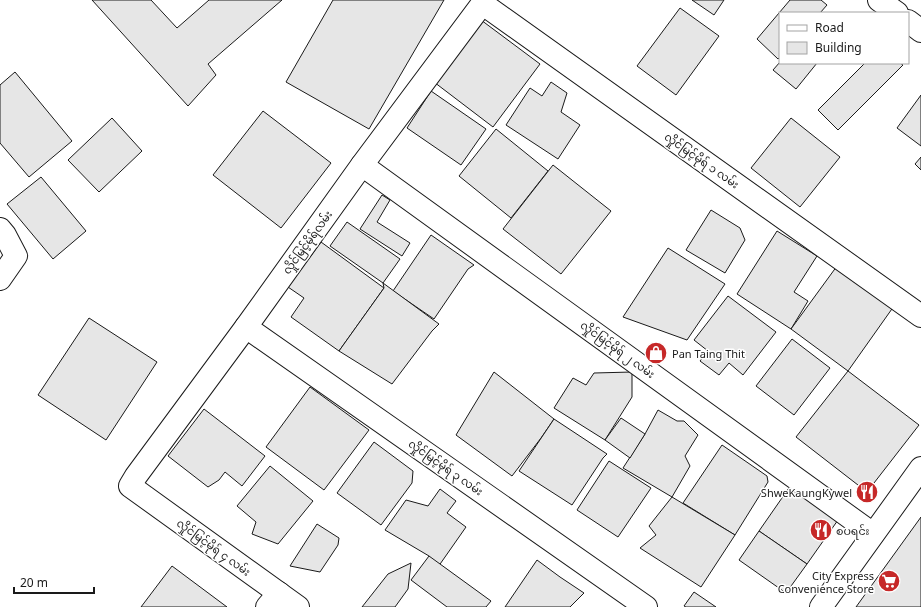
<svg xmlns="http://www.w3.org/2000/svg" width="921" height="607" viewBox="0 0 921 607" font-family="'Noto Sans','Noto Sans Myanmar',sans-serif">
<rect width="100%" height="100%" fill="#fff"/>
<g fill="#e6e6e6" stroke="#1a1a1a">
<polygon points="92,0 151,0 177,28 209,0 282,0 208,64 216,75 188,106"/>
<polygon points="333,0 444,0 369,129 286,82"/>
<polygon points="692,0 724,0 714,15"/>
<polygon points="790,0 821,0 827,5 820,13 780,13 780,57 778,59 757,39"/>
<polygon points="680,8 719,36 676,95 637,66"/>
<polygon points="477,17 540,64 493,127 430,79"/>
<polygon points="780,62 780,63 817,63 796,89 773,70"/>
<polygon points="865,63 900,63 903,65 838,130 818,110"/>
<polygon points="15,72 72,141 29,177 0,143 0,85"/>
<polygon points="551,82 567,93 561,112 580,125 558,159 506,125 530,88 542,96"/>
<polygon points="431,91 486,129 461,165 407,128"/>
<polygon points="921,95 921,146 897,128"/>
<polygon points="263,111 331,163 281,228 213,175"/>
<polygon points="112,118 142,151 99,192 68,160"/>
<polygon points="791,118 840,157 800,207 751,168"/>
<polygon points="496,129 548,171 511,218 459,176"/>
<polygon points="921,157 921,170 915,164"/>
<polygon points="553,165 611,211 561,274 503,229"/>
<polygon points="41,177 86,231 53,259 7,204"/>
<polygon points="382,195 390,200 377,222 410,243 402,256 360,229"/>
<polygon points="711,210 740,228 745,240 725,273 686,250"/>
<polygon points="347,222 400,259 383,283 330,246"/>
<polygon points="777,231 817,256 794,292 808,301 791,329 737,294"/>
<polygon points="431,235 474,265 468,269 434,319 393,291"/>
<polygon points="321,242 384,288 339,351 291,317 304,298 288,287"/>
<polygon points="668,248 725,284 687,340 623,317"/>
<polygon points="837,266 894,306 848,371 791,329"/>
<polygon points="383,283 439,324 432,331 392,384 339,351 384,288"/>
<polygon points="728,296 776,332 743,375 729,363 719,375 700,361 708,351 694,340"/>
<polygon points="89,318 157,362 106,440 38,395"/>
<polygon points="792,339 830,368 794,415 756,386"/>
<polygon points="848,371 919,425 867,492 796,437"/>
<polygon points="494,372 554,419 541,438 512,476 456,435"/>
<polygon points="632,372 632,397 605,440 554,408 573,378 586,385 594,373"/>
<polygon points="310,387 369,430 324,490 266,447"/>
<polygon points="204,409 265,456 242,486 225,472 219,480 208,487 168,456"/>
<polygon points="658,410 677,421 684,421 698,435 685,456 690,466 672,497 623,468 645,434"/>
<polygon points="621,418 645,434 630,458 605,440"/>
<polygon points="554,419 607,454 603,458 572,505 519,471"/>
<polygon points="374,442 413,471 412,483 381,525 337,493"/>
<polygon points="722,445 767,476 768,482 735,535 683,503"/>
<polygon points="609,461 651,488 618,537 577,510"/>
<polygon points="270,466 313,501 278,544 252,534 256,522 237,506"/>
<polygon points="791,485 838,520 807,564 759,531"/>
<polygon points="440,489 456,501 447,513 466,527 438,567 429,556 385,530 406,500 428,506"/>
<polygon points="672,497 735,535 701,587 640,548 656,535 649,526"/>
<polygon points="921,517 921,607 856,607"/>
<polygon points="317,524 339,538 338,545 320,572 290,566"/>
<polygon points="759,531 807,564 786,593 739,560"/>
<polygon points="429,556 491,601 486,607 447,607 411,580"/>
<polygon points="537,560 560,577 584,593 570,607 505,607"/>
<polygon points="411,563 408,589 395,607 362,607 388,574"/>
<polygon points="172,566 227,607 141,607"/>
<polygon points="694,592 716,607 686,607 684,606"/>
</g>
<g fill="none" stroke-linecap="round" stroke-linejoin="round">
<g stroke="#1a1a1a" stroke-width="24">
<g id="minor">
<polyline points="483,4 921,316"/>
<polyline points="362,165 873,534"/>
<polyline points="0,229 5,235 16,256 0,279"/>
<polyline points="246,327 646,607"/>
<polyline points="267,607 279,593"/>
<polyline points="298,607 130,486 136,476 246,327 362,165 485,0"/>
</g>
</g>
<g stroke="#1a1a1a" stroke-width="24">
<g id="major">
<polyline points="879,0 897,13"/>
<polyline points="908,21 921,31"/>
<polyline points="821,607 921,468"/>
</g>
</g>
<use href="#minor" stroke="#fff" stroke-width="22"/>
<use href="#major" stroke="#fff" stroke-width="22"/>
</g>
<defs>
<g id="shop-disc" transform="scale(1.15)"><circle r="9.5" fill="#c62828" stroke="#fff"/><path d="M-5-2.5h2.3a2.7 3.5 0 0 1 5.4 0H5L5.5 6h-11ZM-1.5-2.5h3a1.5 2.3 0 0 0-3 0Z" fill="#fff"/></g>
<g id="restaurant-disc" transform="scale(1.15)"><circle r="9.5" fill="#c62828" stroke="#fff"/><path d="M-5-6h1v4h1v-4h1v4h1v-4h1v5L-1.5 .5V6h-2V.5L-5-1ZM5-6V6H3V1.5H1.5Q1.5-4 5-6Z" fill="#fff"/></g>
<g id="supermarket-disc" transform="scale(1.15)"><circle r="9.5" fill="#c62828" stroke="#fff"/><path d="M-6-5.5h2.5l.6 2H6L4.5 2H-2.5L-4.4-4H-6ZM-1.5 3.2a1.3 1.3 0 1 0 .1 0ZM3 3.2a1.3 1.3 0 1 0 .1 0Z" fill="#fff"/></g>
</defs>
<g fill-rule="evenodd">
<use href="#shop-disc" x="656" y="353"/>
<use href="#restaurant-disc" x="867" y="492"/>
<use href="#restaurant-disc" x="821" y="530"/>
<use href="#supermarket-disc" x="889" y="581"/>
</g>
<g text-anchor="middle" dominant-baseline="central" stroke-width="3" stroke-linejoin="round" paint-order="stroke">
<g font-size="11" fill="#1a1a1a" stroke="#fff">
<text transform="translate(702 160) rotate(35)">လှိုင်မြင့်မိုရ် ၁ လမ်း</text>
<text transform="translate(307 242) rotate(-54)">လှိုင်မြင့်မိုရ်လမ်း</text>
<text transform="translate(618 349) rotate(36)">လှိုင်မြင့်မိုရ် ၂ လမ်း</text>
<text transform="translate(446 467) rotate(35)">လှိုင်မြင့်မိုရ် ၃ လမ်း</text>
<text transform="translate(214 547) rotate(36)">လှိုင်မြင့်မိုရ် ၄ လမ်း</text>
</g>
<g font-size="11" fill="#1a1a1a" stroke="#fff" text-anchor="start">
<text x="672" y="353">Pan Taing Thit</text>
<text x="852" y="492" text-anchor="end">ShweKaungKywel</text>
<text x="836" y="530">စပရင်း</text>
<text x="874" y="575" text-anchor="end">City Express<tspan x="874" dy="13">Convenience Store</tspan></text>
</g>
</g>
<rect x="779" y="12" width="130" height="52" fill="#ffffff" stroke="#a3a3a3"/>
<rect x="787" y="25" width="20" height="6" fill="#ffffff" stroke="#a3a3a3"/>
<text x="815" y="32" font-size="12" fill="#1a1a1a">Road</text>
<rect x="787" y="42" width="20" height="12" fill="#e6e6e6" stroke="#a3a3a3"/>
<text x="815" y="52" font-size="12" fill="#1a1a1a">Building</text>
<path d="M14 587v6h80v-6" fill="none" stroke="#1a1a1a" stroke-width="2"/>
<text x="20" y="587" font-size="12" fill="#1a1a1a" stroke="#ffffff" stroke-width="3" paint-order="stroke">20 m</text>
</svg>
